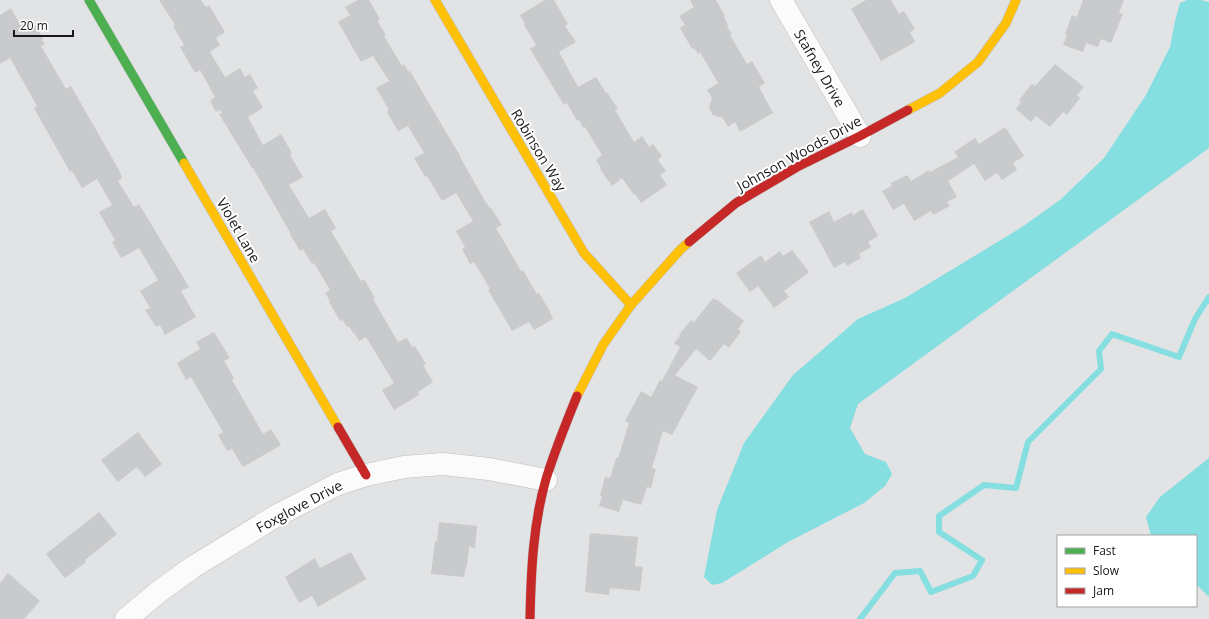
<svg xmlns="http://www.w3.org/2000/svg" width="1209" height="619" viewBox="0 0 1209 619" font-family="'Open Sans',sans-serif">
<rect width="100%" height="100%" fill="#e2e3e5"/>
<g fill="#85dee0">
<polygon points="1187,0 1201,0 1209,2 1209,148 858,404 850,428 865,454 886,462 892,474 885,486 864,503 788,542 722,583 712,585 704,577 717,510 744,443 793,375 858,319 905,298 1019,229 1060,200 1104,158 1146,95 1170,47 1175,21 1180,3"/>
<polygon points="1209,458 1209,597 1196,584 1196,536 1151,536 1146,517 1160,497"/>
</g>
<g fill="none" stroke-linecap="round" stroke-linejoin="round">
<polyline stroke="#85dee0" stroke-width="6" points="860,619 895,573 920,571 931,592 973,576 982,560 939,532 939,516 984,485 1016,488 1028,442 1101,369 1099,351 1112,334 1179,357 1195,319 1209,297"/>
</g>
<g fill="#c9cacb">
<polygon points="159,0 201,0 206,7 209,5 225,32 216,38 220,45 210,52 225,77 240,68 245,77 250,74 258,88 253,91 263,108 248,117 263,145 281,134 292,153 290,155 303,177 289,185 309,218 325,209 336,228 331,231 361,281 364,279 375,298 373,299 398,342 407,338 412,347 415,346 426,364 423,365 433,382 418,392 419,395 394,410 382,390 394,383 366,337 359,341 354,332 353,333 349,326 347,327 342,319 340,321 329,302 330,301 325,293 330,290 314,263 312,264 303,249 300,251 290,234 291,234 253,168 252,168 219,114 222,113 220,110 216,112 210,101 215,97 200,70 195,73 180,47 184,45 173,26 175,25"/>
<polygon points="358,0 369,0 380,19 378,20 378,22 386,35 384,36 402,66 404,64 409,72 410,71 450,139 461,157 460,157 485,201 490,208 491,208 502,225 496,228 521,271 523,270 537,294 539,293 549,310 553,319 534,330 529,322 512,331 488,290 490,289 474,262 470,264 462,249 465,247 456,231 473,221 456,193 442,201 427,176 425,177 414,158 424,153 408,126 398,131 387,112 389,110 376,88 389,81 373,56 361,62 345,34 338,22 350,15 345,7"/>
<polygon points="545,0 554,0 568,24 565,26 576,42 559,52 578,87 596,77 606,93 607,92 618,109 615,110 634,142 642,136 649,147 653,144 662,156 658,160 666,171 660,175 667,185 641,203 635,194 634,195 622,178 612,186 600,169 601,168 596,160 602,155 585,127 583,128 579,120 577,121 567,103 564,105 530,49 536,45 524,25 525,24 520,15"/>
<polygon points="690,0 716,0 725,16 724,17 728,25 727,26 732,34 730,35 747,64 752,61 765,83 759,87 773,113 740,132 735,122 728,127 723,118 713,115 709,108 712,98 707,90 718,83 700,52 698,54 694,48 692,49 680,28 685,25 679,16 694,7"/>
<polygon points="866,0 891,0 899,14 904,11 915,29 910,32 915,42 881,61 851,9"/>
<polygon points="1083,0 1124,0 1119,13 1123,14 1111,43 1101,39 1098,47 1086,43 1083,52 1063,45 1067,35 1065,34 1072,15 1077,17"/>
<polygon points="11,8 21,26 32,20 43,39 42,40 45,44 41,46 66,89 71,86 119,170 122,178 118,181 134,207 139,204 189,287 181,291 196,317 165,335 160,325 156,327 145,310 150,308 140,291 158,280 139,248 121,258 112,242 115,240 99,212 112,205 97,179 82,188 72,171 70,172 34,108 37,106 10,58 0,64 0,15"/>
<polygon points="1055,64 1084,87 1077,95 1080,98 1067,115 1063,112 1050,127 1036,116 1031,122 1016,109 1021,102 1019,100 1032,84 1035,86"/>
<polygon points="1005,127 1024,156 1013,163 1017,170 1002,180 997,173 985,181 974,164 948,181 957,197 947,202 950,206 933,215 931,211 914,221 904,204 893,210 882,191 892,186 891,183 907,175 911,181 929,170 930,172 958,157 954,152 975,138 979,144"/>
<polygon points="863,209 878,236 868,242 871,247 859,254 861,258 847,266 845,262 834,268 809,222 829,211 834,222 852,212 853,215"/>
<polygon points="792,250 809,272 784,291 789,297 774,308 758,286 750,292 736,273 761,255 765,262 780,251 783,256"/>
<polygon points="713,298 715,300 716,299 744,321 738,329 741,332 729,348 724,344 710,361 696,349 675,375 698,387 672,435 663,431 652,468 656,469 651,488 647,487 641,505 623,500 619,512 599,506 602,496 600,496 605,477 610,478 616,458 618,458 629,423 625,421 641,391 651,397 660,380 662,381 680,347 674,343 680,336 679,335 691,320 694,322"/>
<polygon points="214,332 230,358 224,361 234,378 232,380 263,434 271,429 281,445 243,467 232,449 227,451 218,435 223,432 191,377 186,380 177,363 200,349 196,342"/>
<polygon points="138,432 162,464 145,477 137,467 118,482 101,460"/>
<polygon points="99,512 117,534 85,560 86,562 65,578 46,554"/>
<polygon points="439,522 477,526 475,548 469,547 467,567 466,567 464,577 431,574 435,541 437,541"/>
<polygon points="590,533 638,537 635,566 643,567 640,591 610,588 609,595 585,592"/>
<polygon points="351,552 366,579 318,607 312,596 299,603 285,577 315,558 320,568"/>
<polygon points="8,573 40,601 24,619 0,619 0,583"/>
</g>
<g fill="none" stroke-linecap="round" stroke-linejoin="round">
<g stroke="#bebfc0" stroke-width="23">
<g id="street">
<polyline points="781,0 860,136"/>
<polyline points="126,619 161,590 193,567 276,516 338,484 366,475 404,467 443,464 489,469 546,480"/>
</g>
</g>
<g stroke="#bebfc0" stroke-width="10">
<polyline id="fast" points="89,0 184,163"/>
</g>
<g stroke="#bebfc0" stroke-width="10">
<g id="slow">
<polyline points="435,0 584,253 631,305"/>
<polyline points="908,110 940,93 978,62 1006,23 1016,0"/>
<polyline points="184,163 338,427"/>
<polyline points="577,396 603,345 631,305 680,250 689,242"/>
</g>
</g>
<g stroke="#bebfc0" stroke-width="10">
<g id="jam">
<polyline points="689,242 736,203 797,167 860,136 908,110"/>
<polyline points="338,427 366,475"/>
<path d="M 530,619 C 531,572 533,524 546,479 C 555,450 566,423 577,396"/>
</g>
</g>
<use href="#street" stroke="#fbfbfb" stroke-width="22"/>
<use href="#fast" stroke="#4caf50" stroke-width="9"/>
<use href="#slow" stroke="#ffc107" stroke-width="9"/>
<use href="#jam" stroke="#c62828" stroke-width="9"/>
</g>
<g text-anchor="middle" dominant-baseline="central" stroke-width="4" stroke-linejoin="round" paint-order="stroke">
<g font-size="14" fill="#18181a" stroke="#fff">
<text transform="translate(820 68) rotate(60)">Stafney Drive</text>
<text transform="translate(539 150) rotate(59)">Robinson Way</text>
<text transform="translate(799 153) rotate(-29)">Johnson Woods Drive</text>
<text transform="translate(239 230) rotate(60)">Violet Lane</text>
<text transform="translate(299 506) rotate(-28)">Foxglove Drive</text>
</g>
</g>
<rect x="1057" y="535" width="140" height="72" fill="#ffffff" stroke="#a3a3a3"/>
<rect x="1065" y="548" width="20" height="6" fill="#4caf50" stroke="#a3a3a3"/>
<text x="1093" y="555" font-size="12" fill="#18181a">Fast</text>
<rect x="1065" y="568" width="20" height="6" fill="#ffc107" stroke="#a3a3a3"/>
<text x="1093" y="575" font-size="12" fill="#18181a">Slow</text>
<rect x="1065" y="588" width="20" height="6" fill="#c62828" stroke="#a3a3a3"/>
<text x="1093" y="595" font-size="12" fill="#18181a">Jam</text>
<path d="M14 30v6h59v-6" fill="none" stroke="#18181a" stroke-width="2"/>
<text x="20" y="30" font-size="12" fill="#18181a" stroke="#ffffff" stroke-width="3" paint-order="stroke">20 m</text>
</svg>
